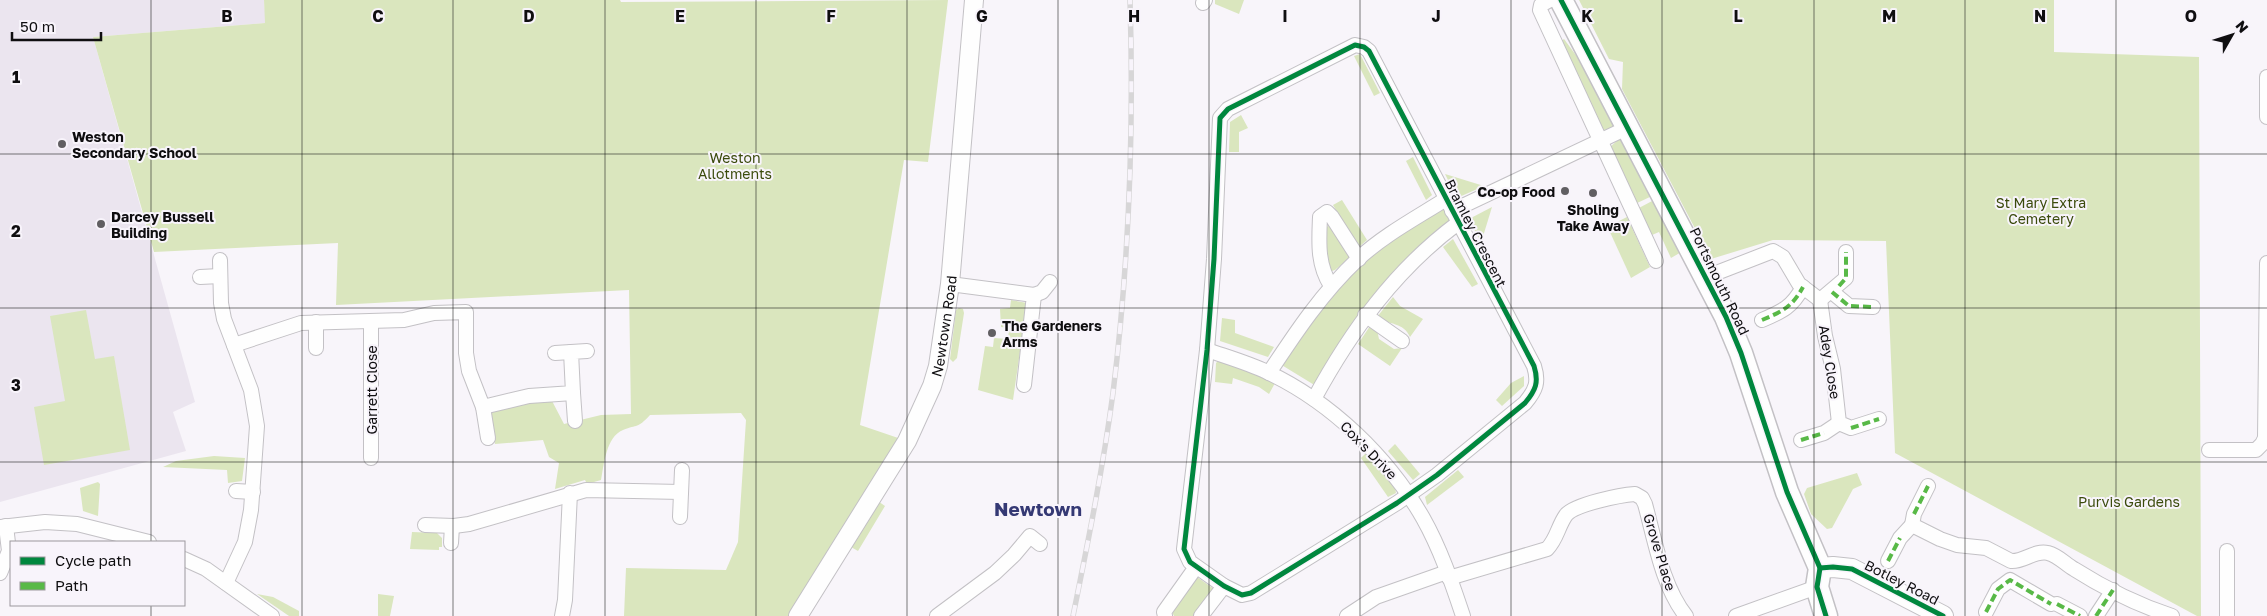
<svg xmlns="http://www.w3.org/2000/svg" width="2267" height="616" viewBox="0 0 2267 616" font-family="'Golos Text',sans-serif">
<rect width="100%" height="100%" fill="#f8f5fa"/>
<polygon fill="#ebe5ef" points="0,0 264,0 266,23 93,37 195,402 173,412 186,451 0,502"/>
<g fill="#dae6be">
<path d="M 264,0 L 620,0 L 621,2 L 948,0 L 928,162 L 904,160 L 860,425 L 907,441 L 872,497 L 885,506 L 858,551 L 844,543 L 792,616 L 624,616 L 626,568 L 726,570 L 738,542 L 746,420 L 741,413 L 650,415 C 637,429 638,424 623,430 C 606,437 604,464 601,480 L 587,484 L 585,480 L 555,489 L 559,463 L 549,457 L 543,440 L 495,444 L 490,417 L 491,412 L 521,404 L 551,399 L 564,424 L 601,415 L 631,414 L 629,290 L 336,305 L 338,243 L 154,252 L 93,37 L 265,23 Z"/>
<polygon points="1215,0 1244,0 1239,14 1215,4"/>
<polygon points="1579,0 2054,0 2054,52 2199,57 2201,616 2197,616 1895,453 1886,241 1773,240 1711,259 1622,89 1623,62 1609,59"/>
<polygon points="1564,39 1589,73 1614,126 1612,129 1603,130 1560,42"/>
<polygon points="1360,54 1380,93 1374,96 1354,56"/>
<polygon points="1241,115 1248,128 1239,132 1239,152 1229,152 1230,122"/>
<polygon points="1618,140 1622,140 1652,196 1635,204 1610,147"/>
<polygon points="1413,157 1432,195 1426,200 1406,161"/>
<polygon points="1445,174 1484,186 1457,198"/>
<polygon points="1342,200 1367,240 1359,247 1357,246 1333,205"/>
<polygon points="1654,200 1683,251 1671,258 1659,232 1652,235 1649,233 1637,209"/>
<polygon points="1492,207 1481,243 1469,219"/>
<polygon points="1444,209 1449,215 1450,221 1316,386 1280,364 1321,305 1367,258 1437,210"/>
<polygon points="1627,217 1650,267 1631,278 1609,230 1611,225"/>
<polygon points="1330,224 1350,257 1335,270 1332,271 1326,262 1324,230"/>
<polygon points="1453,239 1478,284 1472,287 1443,247"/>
<path d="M 1393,297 L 1400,306 L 1423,319 L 1410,337 C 1404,322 1388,325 1377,317 Z"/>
<polygon points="1011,300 1027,303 1013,400 978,390 985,346 993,347 994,338 1008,339 1009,328 1001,327 1000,309 1010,308"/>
<polygon points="959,308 963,309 964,313 957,358 953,362 950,359 956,310"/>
<polygon points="86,310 95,359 114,356 130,450 44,465 34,407 65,401 50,316"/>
<polygon points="1222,318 1235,320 1235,333 1274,347 1268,357 1220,341"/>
<polygon points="1370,326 1377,330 1379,339 1394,349 1402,348 1390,366 1358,344"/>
<polygon points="1218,361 1262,377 1275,383 1269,394 1259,387 1233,378 1232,384 1215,382 1216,363"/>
<polygon points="1524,376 1524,386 1502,406 1496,400 1511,383"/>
<polygon points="1395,444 1420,474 1413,480 1388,451"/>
<polygon points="1366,453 1395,487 1396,493 1388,497 1361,458"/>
<polygon points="214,456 245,458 242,481 228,483 227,470 163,467 176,461"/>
<polygon points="1458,470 1464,477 1427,505 1425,497"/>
<polygon points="1857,473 1862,485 1853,489 1832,528 1827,529 1811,514 1804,494 1807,488"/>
<polygon points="98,482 100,484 98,516 83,511 80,488"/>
<polygon points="412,532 437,533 442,538 442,547 439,547 439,550 410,549"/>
<polygon points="1197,577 1214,589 1195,616 1174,616 1172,612"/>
<polygon points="257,594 273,597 299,611 299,616 289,616"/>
<polygon points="378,594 394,596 390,616 378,616"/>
</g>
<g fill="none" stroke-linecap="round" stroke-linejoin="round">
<g stroke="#c3c1c5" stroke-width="16">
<g id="minor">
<polyline points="1550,0 1541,5 1540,10 1656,261"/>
<polyline points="1203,3 1205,0"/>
<path d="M 1355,45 L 1364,47 L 1369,51 L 1534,366 C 1539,382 1536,390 1525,403 L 1437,475 L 1397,503 L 1251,593 L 1242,595 L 1224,586 L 1190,562 L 1184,549 L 1207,350 L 1214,259 L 1220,118 L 1228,109 Z"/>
<polyline points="2267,77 2267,117"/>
<polyline points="1452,211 1629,127"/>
<polyline points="220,260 221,303 224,319 251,390 257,426 251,510 245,542 226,583"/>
<polyline points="200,277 220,276"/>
<polyline points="1706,277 1773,251 1783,257 1799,284 1820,300 1846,278 1846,252"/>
<polyline points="950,284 1034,295 1024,385"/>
<path d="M 1331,286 C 1317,264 1319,242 1320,217 L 1327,212 L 1332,217 L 1359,259"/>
<polyline points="1832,292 1849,306 1873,307"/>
<polyline points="1034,295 1042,292 1050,282"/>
<polyline points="1820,300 1825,336 1833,369 1839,423 1851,428 1879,419"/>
<polyline points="1365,315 1402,341"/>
<path d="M 1762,320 C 1783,311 1792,307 1803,287"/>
<polyline points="316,322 316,348"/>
<polyline points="371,322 371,458"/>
<polyline points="234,345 301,323 404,320 434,313 466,312 466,353 469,371 483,407 529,396 573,393 571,352 587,351"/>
<path d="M 1207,350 C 1227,357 1248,363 1267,372 C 1331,402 1388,457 1423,518 C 1440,548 1452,583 1463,616"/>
<polyline points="555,353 571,352"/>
<path d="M 1269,373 C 1296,332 1322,293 1358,259 C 1384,235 1416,218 1446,199"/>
<polyline points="573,393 575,421"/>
<path d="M 1314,399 C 1351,331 1395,270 1458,223"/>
<polyline points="483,407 488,438"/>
<polyline points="1801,440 1824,433 1839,423"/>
<polyline points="2209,450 2256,450 2262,444 2265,438 2267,263"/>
<path d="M 1928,486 L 1914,514 L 1912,525 L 1940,539 L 1957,545 L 1986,548 L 2011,561 C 2024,562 2034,550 2048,553 C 2059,556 2065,564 2074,569 C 2104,588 2138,605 2172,616"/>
<polyline points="236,491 253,492"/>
<polyline points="680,517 682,470"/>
<polyline points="425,525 454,526 469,524 586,490 681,492"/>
<polyline points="0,527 45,522 77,524 149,542"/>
<polyline points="451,543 452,526"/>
<polyline points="184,559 206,569 272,616"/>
<polyline points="1888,561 1900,538 1912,525"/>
<polyline points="0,573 9,551 6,526"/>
<path d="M 1449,578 L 1547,549 C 1557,539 1558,526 1566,515 C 1575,504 1621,495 1635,494 L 1642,498 L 1645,504 C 1655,540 1662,586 1686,616"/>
<polyline points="2057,604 2080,616"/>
<polyline points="1986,612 1998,589 2010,580 2051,604"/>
<polyline points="562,616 565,600 570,493"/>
<polyline points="937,616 995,573 1014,555 1030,536 1040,544"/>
<polyline points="1165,616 1164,612 1196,567"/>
<polyline points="1201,616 1224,586"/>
<polyline points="1347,616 1376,597 1447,572"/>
<polyline points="1736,616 1817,587"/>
<polyline points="2096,616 2113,590"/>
<polyline points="2227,616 2227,551"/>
</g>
</g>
<g stroke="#c3c1c5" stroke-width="20">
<g id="tertiary">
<path id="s1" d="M 798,616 L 907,441 L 932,386 L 938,366 L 950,284 L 974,0"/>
</g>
</g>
<g stroke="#c3c1c5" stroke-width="22">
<polyline id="secondary" points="1820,568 1833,567 1852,569 1943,616"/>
</g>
<g stroke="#c3c1c5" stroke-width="25">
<polyline id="primary" points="1561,0 1726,317 1741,353 1787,492 1820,568 1817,587 1826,616"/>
</g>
<use href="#minor" stroke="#fefefe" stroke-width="14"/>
<use href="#tertiary" stroke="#fefefe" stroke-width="18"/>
<use href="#secondary" stroke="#fefefe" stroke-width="20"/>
<use href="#primary" stroke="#fefefe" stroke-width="22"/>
<g stroke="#d7d6d7" stroke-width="5.5">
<path id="rail" d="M 1073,616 C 1088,542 1103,468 1113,393 C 1129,263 1134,131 1130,0"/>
</g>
<use href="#rail" stroke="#f8f4fb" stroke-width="4" stroke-dasharray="11" stroke-linecap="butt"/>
<g stroke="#58b947" stroke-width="4" stroke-dasharray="8 4" stroke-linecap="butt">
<polyline points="1839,286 1846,278 1846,252"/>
<polyline points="1832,292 1849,306 1873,307"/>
<path d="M 1762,320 C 1783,311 1792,307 1803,287"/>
<polyline points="1851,428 1879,419"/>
<polyline points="1801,440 1824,433"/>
<polyline points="1914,514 1928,486"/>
<polyline points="1888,561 1900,538"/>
<polyline points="2057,604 2080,616"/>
<polyline points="1986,612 1998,589 2010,580 2051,604"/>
<polyline points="2096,616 2113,590"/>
</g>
<g stroke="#f8f4fb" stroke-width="8">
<g id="cycleway">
<polyline points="1561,0 1726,317 1741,353 1787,492 1820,568 1817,587 1826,616"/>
<path d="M 1355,45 L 1364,47 L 1369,51 L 1534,366 C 1539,382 1536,390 1525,403 L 1437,475 L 1397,503 L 1251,593 L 1242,595 L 1224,586 L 1190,562 L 1184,549 L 1207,350 L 1214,259 L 1220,118 L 1228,109 Z"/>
<polyline points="1820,568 1833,567 1852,569 1943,616"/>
</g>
</g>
<use href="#cycleway" stroke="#00873e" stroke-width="5"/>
</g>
<path fill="none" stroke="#0f0e10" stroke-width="1" stroke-opacity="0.55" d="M 151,0 L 151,542M 302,0 L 302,616M 453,0 L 453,616M 605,0 L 605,616M 756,0 L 756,616M 907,0 L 907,616M 1058,0 L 1058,616M 1209,0 L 1209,616M 1360,0 L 1360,616M 1511,0 L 1511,616M 1662,0 L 1662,616M 1814,0 L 1814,616M 1965,0 L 1965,616M 2116,0 L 2116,616M 0,154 L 2267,154M 0,308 L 2267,308M 0,462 L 2267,462M 151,605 L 151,616"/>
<g fill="#615f62" stroke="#f8f4fb" stroke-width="2">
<circle cx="62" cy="144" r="5"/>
<circle cx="1565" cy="191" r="5"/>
<circle cx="1593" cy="193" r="5"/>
<circle cx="101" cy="224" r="5"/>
<circle cx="992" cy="333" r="5"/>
</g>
<g text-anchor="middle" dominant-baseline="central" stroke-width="4" stroke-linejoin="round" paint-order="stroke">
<g font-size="14" font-weight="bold" fill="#0f0e10" stroke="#f8f4fb" text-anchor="start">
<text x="72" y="136">Weston<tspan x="72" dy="16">Secondary School</tspan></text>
<text x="1555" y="191" text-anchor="end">Co-op Food</text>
<text x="1593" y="209" text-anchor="middle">Sholing<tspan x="1593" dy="16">Take Away</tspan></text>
<text x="111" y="216">Darcey Bussell<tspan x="111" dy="16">Building</tspan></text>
<text x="1002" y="325">The Gardeners<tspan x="1002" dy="16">Arms</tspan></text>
</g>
<g font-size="14" fill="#3b4b0c" stroke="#f8f4fb">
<text x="735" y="157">Weston<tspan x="735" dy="16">Allotments</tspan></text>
<text x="2041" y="202">St Mary Extra<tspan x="2041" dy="16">Cemetery</tspan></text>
<text x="2129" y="501">Purvis Gardens</text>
</g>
<g font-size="14" fill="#0f0e10" stroke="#f8f4fb">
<text transform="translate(1476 233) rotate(63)">Bramley Crescent</text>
<text transform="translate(1720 281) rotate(64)">Portsmouth Road</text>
<text stroke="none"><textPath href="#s1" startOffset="328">Newtown Road</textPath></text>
<text transform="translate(1830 362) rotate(81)">Adey Close</text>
<text transform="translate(371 390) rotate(-90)">Garrett Close</text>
<text transform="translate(1369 450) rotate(46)">Cox's Drive</text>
<text transform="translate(1660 552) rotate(73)">Grove Place</text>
<text transform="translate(1902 582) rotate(27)">Botley Road</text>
</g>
<g font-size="19" font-weight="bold" fill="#353974" stroke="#f8f4fb">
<text x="1038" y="508">Newtown</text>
</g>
</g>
<g font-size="16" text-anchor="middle" font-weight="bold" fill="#0f0e10" stroke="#f8f4fb" stroke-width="4" stroke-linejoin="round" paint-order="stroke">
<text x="227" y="22">B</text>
<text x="378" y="22">C</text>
<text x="529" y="22">D</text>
<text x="680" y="22">E</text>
<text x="831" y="22">F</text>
<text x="982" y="22">G</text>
<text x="1134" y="22">H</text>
<text x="1285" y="22">I</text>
<text x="1436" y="22">J</text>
<text x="1587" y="22">K</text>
<text x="1738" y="22">L</text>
<text x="1889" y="22">M</text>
<text x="2040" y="22">N</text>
<text x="2191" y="22">O</text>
<text x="16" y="83">1</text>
<text x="16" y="237">2</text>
<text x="16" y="391">3</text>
</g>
<rect x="10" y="541" width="175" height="65" fill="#f8f4fb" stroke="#9b989d"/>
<rect x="20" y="557" width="25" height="8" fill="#00873e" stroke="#9b989d"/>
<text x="55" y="566" font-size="15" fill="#0f0e10">Cycle path</text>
<rect x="20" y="582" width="25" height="8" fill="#58b947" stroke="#9b989d"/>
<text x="55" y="591" font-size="15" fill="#0f0e10">Path</text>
<g transform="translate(2232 35) rotate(51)" stroke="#f8f4fb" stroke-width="4" paint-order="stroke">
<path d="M0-4L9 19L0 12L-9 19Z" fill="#0f0e10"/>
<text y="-8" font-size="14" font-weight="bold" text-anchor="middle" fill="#0f0e10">N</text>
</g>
<path d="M12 32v8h89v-8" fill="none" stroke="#0f0e10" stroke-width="2.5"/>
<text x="20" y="32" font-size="15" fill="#0f0e10" stroke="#f8f4fb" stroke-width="4" paint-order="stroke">50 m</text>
</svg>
